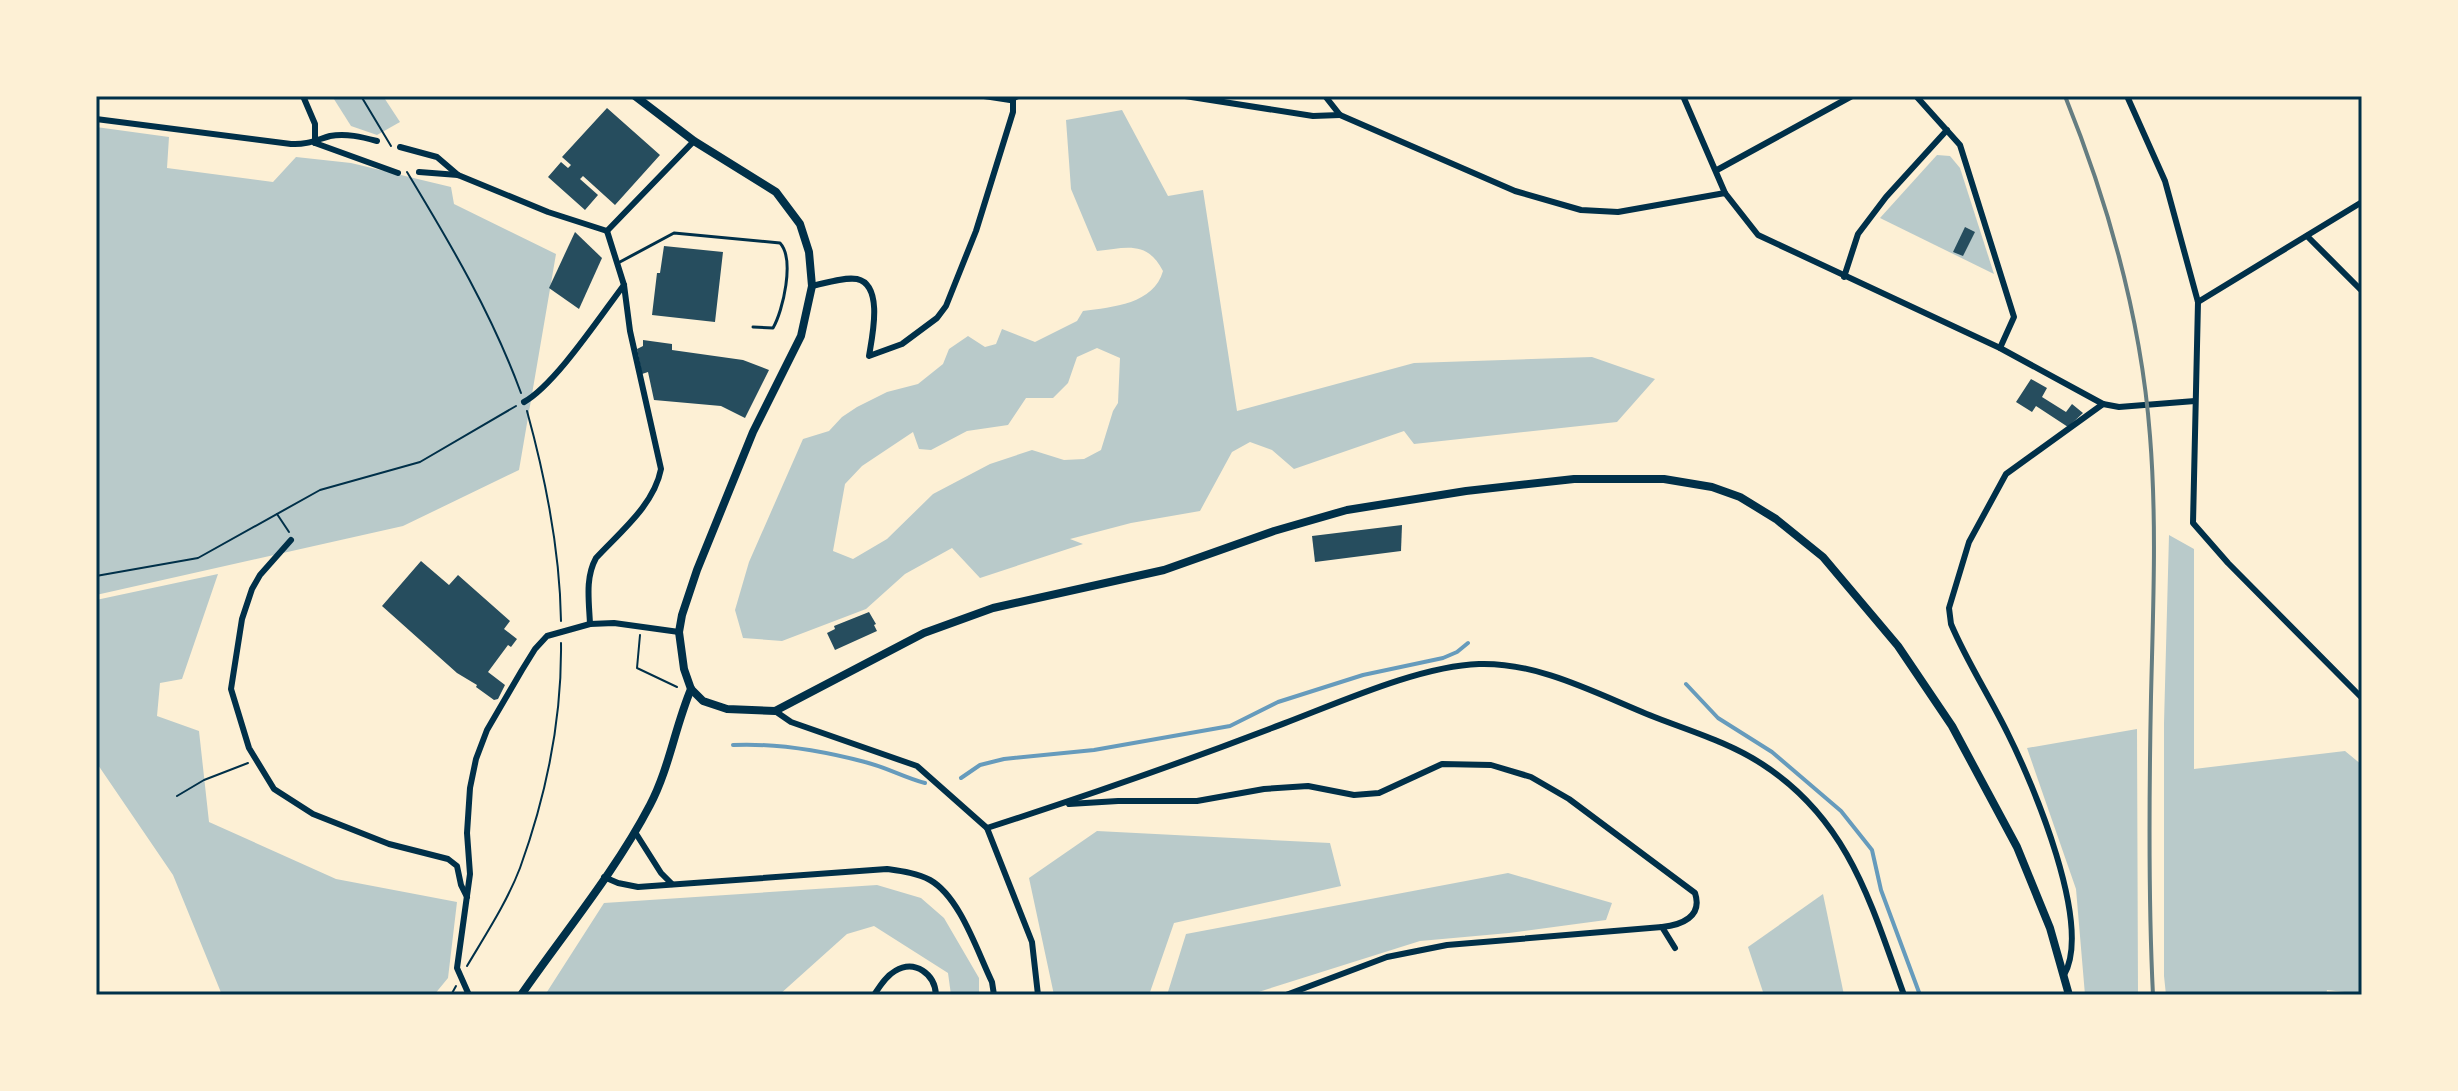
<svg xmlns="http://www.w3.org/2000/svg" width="2458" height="1091" viewBox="0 0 2458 1091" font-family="Poppins,sans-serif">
<rect width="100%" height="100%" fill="#fdf0d5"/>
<g fill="#b9caca" fill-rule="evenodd">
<polygon points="332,96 383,96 400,122 377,135 351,126"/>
<path d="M 1122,110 L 1168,196 L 1203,190 L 1237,411 L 1414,363 L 1592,357 L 1655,379 L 1617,422 L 1414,444 L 1404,431 L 1294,469 L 1272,450 L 1250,442 L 1232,452 L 1200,511 L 1131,523 L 1070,539 L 1083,544 L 980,578 L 952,548 L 905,574 L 866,609 L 782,641 L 743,638 L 735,610 L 749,562 L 803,439 L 829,431 L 842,417 L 857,407 L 887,392 L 918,384 L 943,364 L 949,349 L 968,336 L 985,347 L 996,344 L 1002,329 L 1035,342 L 1077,321 L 1083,311 C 1113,307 1154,304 1163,271 C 1147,240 1126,248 1097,251 L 1071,189 L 1066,120 ZM 1097,348 L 1120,358 L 1118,403 L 1113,411 L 1101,450 L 1084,459 L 1064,460 L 1032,450 L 990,464 L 933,494 L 887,539 L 853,559 L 833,551 L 845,484 L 862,466 L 913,432 L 919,449 L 931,450 L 967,431 L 1008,425 L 1026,398 L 1053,398 L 1068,383 L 1077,357 Z"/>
<polygon points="96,127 169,137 167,168 273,182 296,157 351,163 451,187 454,204 556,254 519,470 403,526 96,595"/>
<polygon points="1937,155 1950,156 1960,168 1994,274 1880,218"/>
<polygon points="2169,535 2194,549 2194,769 2345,751 2362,765 2362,994 2327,990 2326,995 2166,995 2164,976 2164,723"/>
<polygon points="218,574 182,679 160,683 157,716 199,731 209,822 336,879 457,902 448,978 434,995 222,995 173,875 96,762 96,600"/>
<polygon points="2137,729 2138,995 2085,995 2076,889 2027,748"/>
<polygon points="1097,831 1330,843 1341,886 1174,923 1149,995 1054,995 1029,878"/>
<polygon points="1508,873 1612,903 1606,920 1509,933 1420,941 1249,995 1167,995 1186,934"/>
<polygon points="877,885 921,898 944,918 979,978 979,995 951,995 948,973 874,926 847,934 779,995 545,995 604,903"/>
<polygon points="1823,894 1844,995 1764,995 1748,947"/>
</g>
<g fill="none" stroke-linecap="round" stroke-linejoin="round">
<g stroke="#669bbc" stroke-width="4">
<polyline points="1686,684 1718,718 1772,752 1841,811 1872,850 1881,890 1920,995"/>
<path d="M 733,745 C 776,743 823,751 865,762 C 886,767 905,778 925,783"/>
<polyline points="961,778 980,765 1004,759 1094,750 1230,726 1278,702 1363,675 1443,658 1457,652 1468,643"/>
</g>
</g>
<g fill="#264d5e">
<polygon points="607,108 660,155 615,205 583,176 580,179 598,195 585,210 548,177 561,162 568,168 571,165 562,157"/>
<polygon points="1965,227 1975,232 1963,256 1953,252"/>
<polygon points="575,232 602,258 579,309 549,288"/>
<polygon points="664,246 723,252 715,322 652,315 657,273 660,273"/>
<polygon points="643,340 672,344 672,350 743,360 769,370 745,418 721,406 654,400 648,372 642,374 637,349 643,346"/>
<polygon points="2031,379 2047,388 2042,397 2066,412 2072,404 2083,413 2068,427 2036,406 2032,412 2016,402"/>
<polygon points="1402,525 1401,551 1315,562 1312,536"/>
<polygon points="421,561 449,585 458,575 510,621 504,629 517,639 511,647 508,645 488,672 505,685 498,699 494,700 476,687 477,685 457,673 382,606"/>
<polygon points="869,612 876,624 874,625 877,631 835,650 827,633 835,629 834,626"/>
</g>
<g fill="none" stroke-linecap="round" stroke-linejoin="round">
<g stroke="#003049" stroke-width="2">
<polyline points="361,96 391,146"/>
<path d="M 407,172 C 450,243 492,314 521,393"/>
<path d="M 527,411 C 546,480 560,549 561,621"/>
<polyline points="277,514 289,532"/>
<polyline points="96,576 198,558 320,490 420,462 516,406"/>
<polyline points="640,635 637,668 677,687"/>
<polyline points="177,796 204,780 248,763"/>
<path d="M 467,966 C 486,934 507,902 520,868 C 546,796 562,719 561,643"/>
<polyline points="451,995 456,986"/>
</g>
<path stroke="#003049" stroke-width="3" d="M 618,263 L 674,233 L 780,243 C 795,259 783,311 773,328 L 753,327"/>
<g stroke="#003049" stroke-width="6">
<polyline points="303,96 315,124 315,143"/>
<polyline points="984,96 1010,100 1018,96"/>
<polyline points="1185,96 1313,116 1340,115"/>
<polyline points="1325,96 1340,115 1515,191 1581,210 1618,212 1725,193 1758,235 2000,348 2103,404"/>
<polyline points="1683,96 1725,193"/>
<polyline points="1916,96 1960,145 2014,317 2000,348"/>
<polyline points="2127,96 2165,181 2198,302 2193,523 2228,563 2362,698"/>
<path d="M 96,119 L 291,144 C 307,145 316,140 330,136 C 346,133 362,137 377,141"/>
<polyline points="315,143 398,173"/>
<polyline points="400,147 437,157 458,175"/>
<polyline points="1717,170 1852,96"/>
<polyline points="419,172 458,175 548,212 607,231"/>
<polyline points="607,231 694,141"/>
<polyline points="2307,236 2362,291"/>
<polyline points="1844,277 1858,234 1886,197 1947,130"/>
<path d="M 812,286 C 826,283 843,277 857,279 C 884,285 872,337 869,356 L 902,344 L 937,318 L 946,306 L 976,231 L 1013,112 L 1013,98"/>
<polyline points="2198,302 2362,202"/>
<path d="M 524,402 C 555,385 601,315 624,285"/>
<polyline points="291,540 260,575 252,589 242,619 231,689 249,748 274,789 313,814 389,844 448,859 457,866 461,885 467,897"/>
<path d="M 590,624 C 589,601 585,578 596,558 C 621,531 654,505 661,469 L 630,331 L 624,285 L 607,231"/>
<polyline points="775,711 791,722 917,766 987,828 1032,942 1038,995"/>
<path d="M 1069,804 L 1118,801 L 1197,801 L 1264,789 L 1308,786 L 1354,795 L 1379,793 L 1442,764 L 1491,765 L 1531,777 L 1569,799 L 1695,893 C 1703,917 1681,925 1662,927"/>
<path d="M 987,828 C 1083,797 1178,764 1272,728 C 1332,706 1417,666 1479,664 C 1541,662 1601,696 1657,718 C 1693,732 1730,743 1762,764 C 1849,820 1871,904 1904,995"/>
<polyline points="635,832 661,873 672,884"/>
<path d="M 604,877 L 618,883 L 638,887 L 887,869 C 901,871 917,873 930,880 C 960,897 977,951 992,982 L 994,995"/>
<path d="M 2064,975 C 2093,925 2033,784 2008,734 C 1990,697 1967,662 1951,624 L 1949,608 L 1969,542 L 2006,474 L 2103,404 L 2119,407 L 2195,401"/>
<polyline points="469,995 457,968 470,874 467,833 470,788 476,759 487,730 522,670 535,649 547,636 590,624 614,623 679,632"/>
<path d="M 874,995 C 880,986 886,976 895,971 C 915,959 935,974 936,995"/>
<polyline points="1286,995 1387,957 1447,945 1662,927 1675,948"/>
</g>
<g stroke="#003049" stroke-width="8">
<polyline points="635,96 694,141 776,192 800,224 809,252 812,286 801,336 753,432 697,570 682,615 679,632 684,669 691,689 703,701 727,709 775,711 924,633 993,608 1164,570 1274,531 1347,510 1466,491 1574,479 1664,479 1712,487 1740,497 1776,519 1823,557 1898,646 1952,726 2017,847 2050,928 2069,995"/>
<path d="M 521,995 C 564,933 615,872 650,805 C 669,769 675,727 691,689"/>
</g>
<path stroke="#657d81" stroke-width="4" d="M 2065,96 C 2109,205 2141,318 2150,436 C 2157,523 2153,610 2151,697 C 2149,797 2148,896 2153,995"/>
</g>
<rect width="2458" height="1091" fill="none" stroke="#fdf0d5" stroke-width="196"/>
<rect x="98" y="98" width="2262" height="895" fill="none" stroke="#003049" stroke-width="3"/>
</svg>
